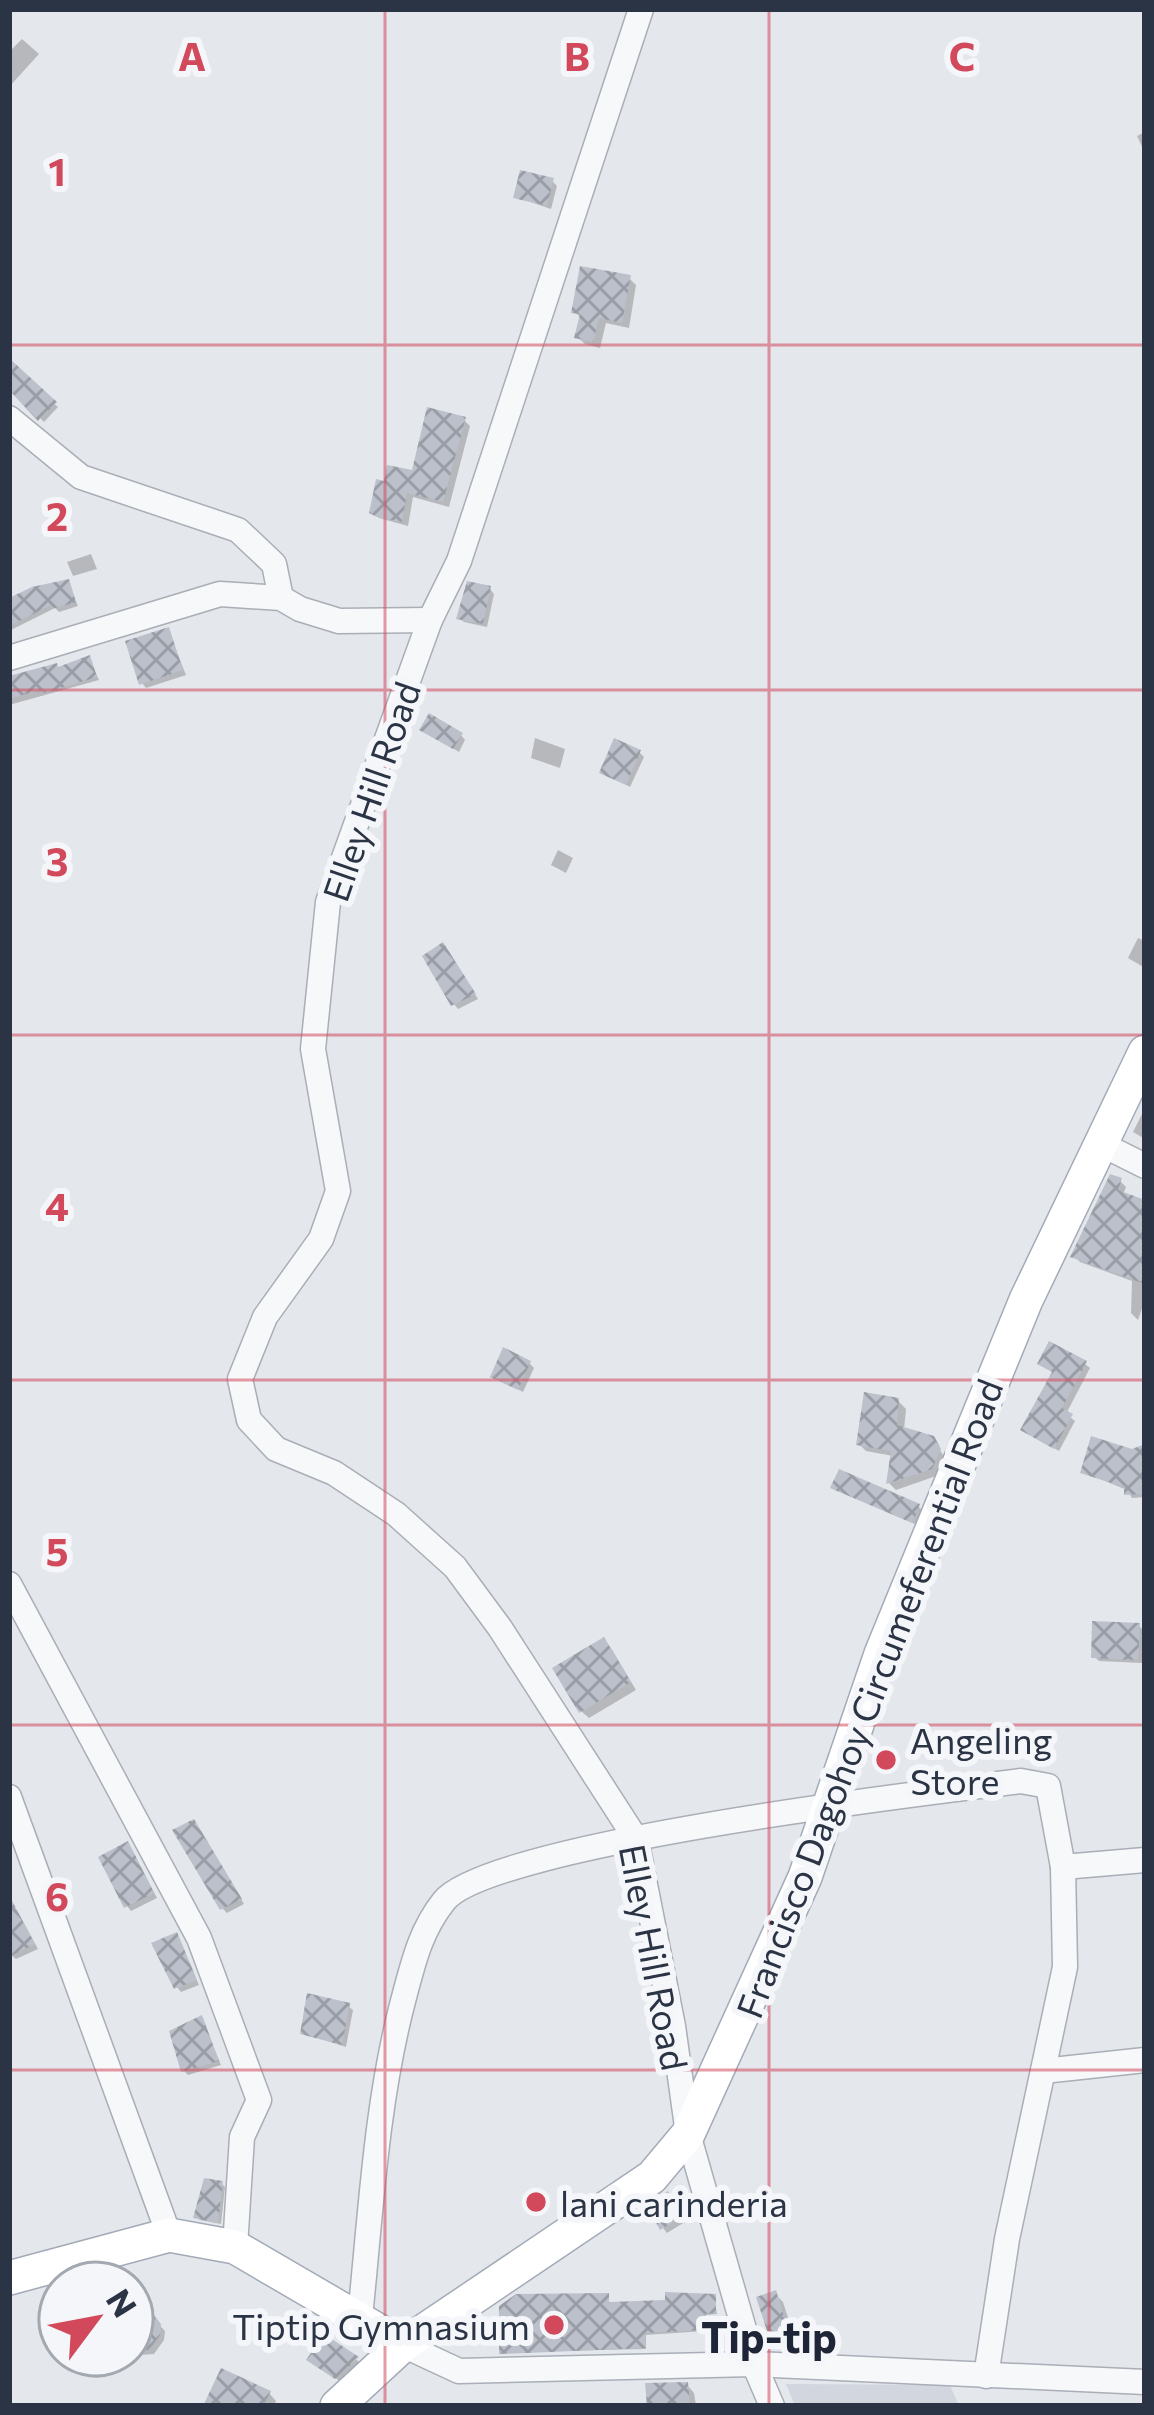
<svg xmlns="http://www.w3.org/2000/svg" width="1154" height="2415" viewBox="0 0 1154 2415" font-family="Commissioner,sans-serif">
<defs>
<pattern id="building-cross-hatch" width="8" height="8" patternUnits="userSpaceOnUse" patternTransform="scale(3)"><rect width="8" height="8" fill="#bbc0ca"/><path d="M0 0l8 8M0 8l8-8" fill="none" stroke="#989da6"/></pattern>
</defs>
<rect width="100%" height="100%" fill="#e4e7ec"/>
<polygon fill="#d2d6de" points="786,2384 950,2385 959,2406 795,2406"/>
<g fill="#0003">
<polygon points="22,39 39,54 9,87 9,52"/>
<polygon points="1145,132 1145,153 1137,136"/>
<polygon points="552,181 557,186 551,209 516,197"/>
<polygon points="629,278 636,285 629,328 606,323 600,348 585,344 578,337 582,319 575,312"/>
<polygon points="9,365 58,407 44,422 9,386"/>
<polygon points="464,420 470,426 449,507 413,497 408,526 379,518 372,512"/>
<polygon points="91,554 97,569 73,576 67,562"/>
<polygon points="68,582 78,606 59,612 55,608 9,631 9,602"/>
<polygon points="490,589 494,594 487,627 464,622 459,618"/>
<polygon points="168,630 186,675 146,688 142,683"/>
<polygon points="89,658 99,680 9,705 9,679 59,669"/>
<polygon points="428,734 461,735 465,740 459,752"/>
<polygon points="535,738 565,749 560,768 531,758"/>
<polygon points="639,752 644,757 630,787 603,772"/>
<polygon points="558,850 573,858 566,873 551,865"/>
<polygon points="1138,938 1145,941 1145,968 1128,958"/>
<polygon points="447,951 478,999 458,1009 454,1004"/>
<polygon points="1142,1114 1145,1116 1145,1139 1133,1132"/>
<polygon points="1120,1181 1126,1187 1123,1195 1145,1211 1145,1300 1138,1320 1131,1313 1132,1281 1080,1262 1074,1256"/>
<polygon points="529,1363 534,1368 523,1392 493,1376"/>
<polygon points="1085,1364 1090,1368 1066,1414 1075,1421 1059,1451 1029,1434"/>
<polygon points="898,1401 906,1409 904,1430 933,1438 947,1462 939,1475 896,1490 889,1483 893,1456 866,1451 859,1444"/>
<polygon points="1145,1447 1145,1497 1132,1498 1127,1490 1083,1472"/>
<polygon points="834,1487 918,1506 923,1511 917,1525"/>
<polygon points="1139,1626 1143,1630 1142,1663 1099,1661 1094,1656"/>
<polygon points="611,1648 636,1690 589,1718 581,1711"/>
<polygon points="198,1827 244,1904 227,1913 222,1908"/>
<polygon points="132,1850 157,1898 131,1911 127,1906"/>
<polygon points="9,1917 21,1918 38,1949 16,1959 11,1955"/>
<polygon points="176,1936 199,1985 181,1992 177,1987"/>
<polygon points="348,2006 353,2010 346,2047 303,2033"/>
<polygon points="201,2018 221,2065 188,2075 184,2071"/>
<polygon points="221,2183 225,2187 221,2224 200,2220 197,2217"/>
<polygon points="672,2199 685,2222 667,2233 663,2228"/>
<polygon points="775,2294 783,2302 790,2324 830,2350 826,2357 796,2356 772,2339"/>
<polygon points="608,2296 610,2305 714,2297 717,2314 706,2315 705,2331 646,2335 646,2349 502,2352"/>
<polygon points="151,2316 165,2331 164,2340 154,2354 141,2355 132,2347 132,2322"/>
<polygon points="325,2338 361,2363 341,2382 315,2364"/>
<polygon points="687,2385 694,2393 696,2406 650,2406"/>
<polygon points="269,2393 276,2401 274,2406 207,2406"/>
</g>
<g fill="url(#building-cross-hatch)">
<polygon points="520,170 554,178 547,206 513,198"/>
<polygon points="580,266 631,275 622,323 599,318 593,342 574,338 580,314 571,313"/>
<polygon points="9,358 57,402 38,421 9,390"/>
<polygon points="427,407 466,417 443,502 407,493 402,522 377,517 369,513 376,479 384,481 387,465 412,470"/>
<polygon points="69,579 76,602 52,609 51,605 9,626 9,598 32,587"/>
<polygon points="467,581 491,586 483,624 456,619"/>
<polygon points="169,627 183,670 139,685 125,641"/>
<polygon points="90,655 97,677 44,693 43,689 9,699 9,676 57,663 58,667"/>
<polygon points="429,713 463,733 453,749 419,730"/>
<polygon points="614,738 641,750 626,785 599,773"/>
<polygon points="443,942 476,994 451,1006 422,956"/>
<polygon points="1110,1174 1122,1178 1118,1190 1145,1200 1145,1284 1070,1257"/>
<polygon points="1049,1341 1087,1361 1062,1408 1073,1414 1054,1449 1020,1430 1052,1372 1037,1364"/>
<polygon points="503,1347 531,1361 518,1390 490,1377"/>
<polygon points="864,1392 899,1398 897,1425 934,1436 941,1449 932,1469 886,1484 891,1451 856,1445"/>
<polygon points="1091,1436 1132,1449 1145,1444 1145,1494 1124,1495 1124,1487 1080,1473"/>
<polygon points="839,1469 920,1504 912,1523 830,1488"/>
<polygon points="1092,1621 1140,1623 1138,1660 1091,1658"/>
<polygon points="604,1637 631,1682 579,1713 552,1668"/>
<polygon points="194,1819 242,1899 220,1910 172,1830"/>
<polygon points="128,1841 154,1893 124,1908 98,1857"/>
<polygon points="9,1895 35,1944 9,1957"/>
<polygon points="177,1932 197,1980 174,1989 151,1943"/>
<polygon points="307,1993 350,2003 342,2045 300,2034"/>
<polygon points="202,2015 219,2061 181,2072 169,2031"/>
<polygon points="204,2178 223,2181 218,2223 193,2218"/>
<polygon points="668,2191 683,2216 660,2230 647,2206"/>
<polygon points="776,2290 784,2317 824,2340 818,2350 785,2349 770,2340 756,2297"/>
<polygon points="665,2292 716,2294 716,2313 705,2314 704,2330 645,2333 646,2348 499,2354 499,2306 516,2294 609,2293 609,2302 665,2300"/>
<polygon points="152,2313 161,2324 160,2335 149,2350 132,2351 132,2318"/>
<polygon points="324,2334 359,2357 335,2379 306,2360"/>
<polygon points="221,2368 271,2391 263,2406 203,2406"/>
<polygon points="688,2382 690,2406 647,2406 645,2383"/>
</g>
<g fill="none" stroke-linecap="round" stroke-linejoin="round">
<g stroke="#a9aeb7" stroke-width="27">
<g id="minor">
<polyline points="641,9 459,561 430,620 328,902 313,1049 338,1191 321,1239 265,1317 240,1379 249,1420 276,1449 334,1473 396,1514 455,1567 500,1628 636,1839 673,2026 688,2134 754,2364 772,2406"/>
<polyline points="9,418 81,477 238,530 274,564 281,598"/>
<polyline points="9,658 220,594 281,598 300,609 339,621 430,620"/>
<polyline points="1101,1144 1145,1166"/>
<polyline points="9,1584 199,1938 259,2100 242,2137 235,2247"/>
<polyline points="9,1797 169,2235"/>
<polyline points="1063,1867 1145,1860"/>
<polyline points="1043,2071 1145,2060"/>
<path d="M 360,2317 C 371,2211 376,2104 403,2001 C 413,1964 420,1931 444,1901 C 489,1844 930,1792 1021,1781 L 1048,1786 L 1063,1867 L 1065,1967 L 1007,2239 L 986,2376"/>
<polyline points="403,2345 459,2371 754,2364 1145,2382"/>
</g>
</g>
<g stroke="#a3abb8" stroke-width="36">
<g id="major">
<polyline points="9,2278 169,2235 235,2247 403,2345"/>
<polyline points="337,2406 403,2345 652,2177 688,2134 805,1877 881,1654 1026,1300 1145,1052"/>
</g>
</g>
<use href="#minor" stroke="#f7f8fa" stroke-width="24"/>
<use href="#major" stroke="#fff" stroke-width="33"/>
</g>
<path fill="none" stroke="#d1495b" stroke-width="3" stroke-opacity="0.55" d="M 385,9 L 385,2406M 769,9 L 769,2406M 9,345 L 1145,345M 9,690 L 1145,690M 9,1035 L 1145,1035M 9,1380 L 1145,1380M 9,1725 L 1145,1725M 9,2070 L 1145,2070"/>
<g fill="#d1495b" stroke="#f4f6f9" stroke-width="4.5">
<circle cx="886" cy="1760" r="12"/>
<circle cx="536" cy="2202" r="12"/>
<circle cx="554" cy="2325" r="12"/>
</g>
<g text-anchor="middle" dominant-baseline="central" stroke-width="12" stroke-linejoin="round" paint-order="stroke">
<g font-size="36" fill="#2b3445" stroke="#f4f6f9">
<text transform="translate(370 791) rotate(-71)">Elley Hill Road</text>
<text transform="translate(868 1698) rotate(-69)">Francisco Dagohoy Circumeferential Road</text>
<text transform="translate(655 1957) rotate(79)">Elley Hill Road</text>
</g>
<g font-size="36" fill="#2b3445" stroke="#f4f6f9" text-anchor="start">
<text x="910" y="1739">Angeling<tspan x="910" dy="41">Store</tspan></text>
<text x="560" y="2202">lani carinderia</text>
<text x="530" y="2325" text-anchor="end">Tiptip Gymnasium</text>
</g>
<g font-size="42" font-weight="bold" fill="#1d2536" stroke="#f4f6f9">
<text x="769" y="2336">Tip-tip</text>
</g>
</g>
<g font-size="39" text-anchor="middle" font-weight="bold" fill="#d1495b" stroke="#f4f6f9" stroke-width="12" stroke-linejoin="round" paint-order="stroke">
<text x="192" y="71">A</text>
<text x="577" y="71">B</text>
<text x="962" y="71">C</text>
<text x="57" y="186">1</text>
<text x="57" y="531">2</text>
<text x="57" y="876">3</text>
<text x="57" y="1221">4</text>
<text x="57" y="1566">5</text>
<text x="57" y="1911">6</text>
</g>
<rect width="1154" height="2415" fill="none" stroke="#2b3445" stroke-width="24"/>
<g transform="translate(96 2319) rotate(58)"><circle r="57" fill="#f4f6f9" stroke="#a4a8b1" stroke-width="3"/>
<path d="M0-9L21 45L0 30L-21 45Z" fill="#d1495b"/>
<text y="-18" font-size="33" font-weight="bold" text-anchor="middle" fill="#2b3445">N</text>
</g>
</svg>
